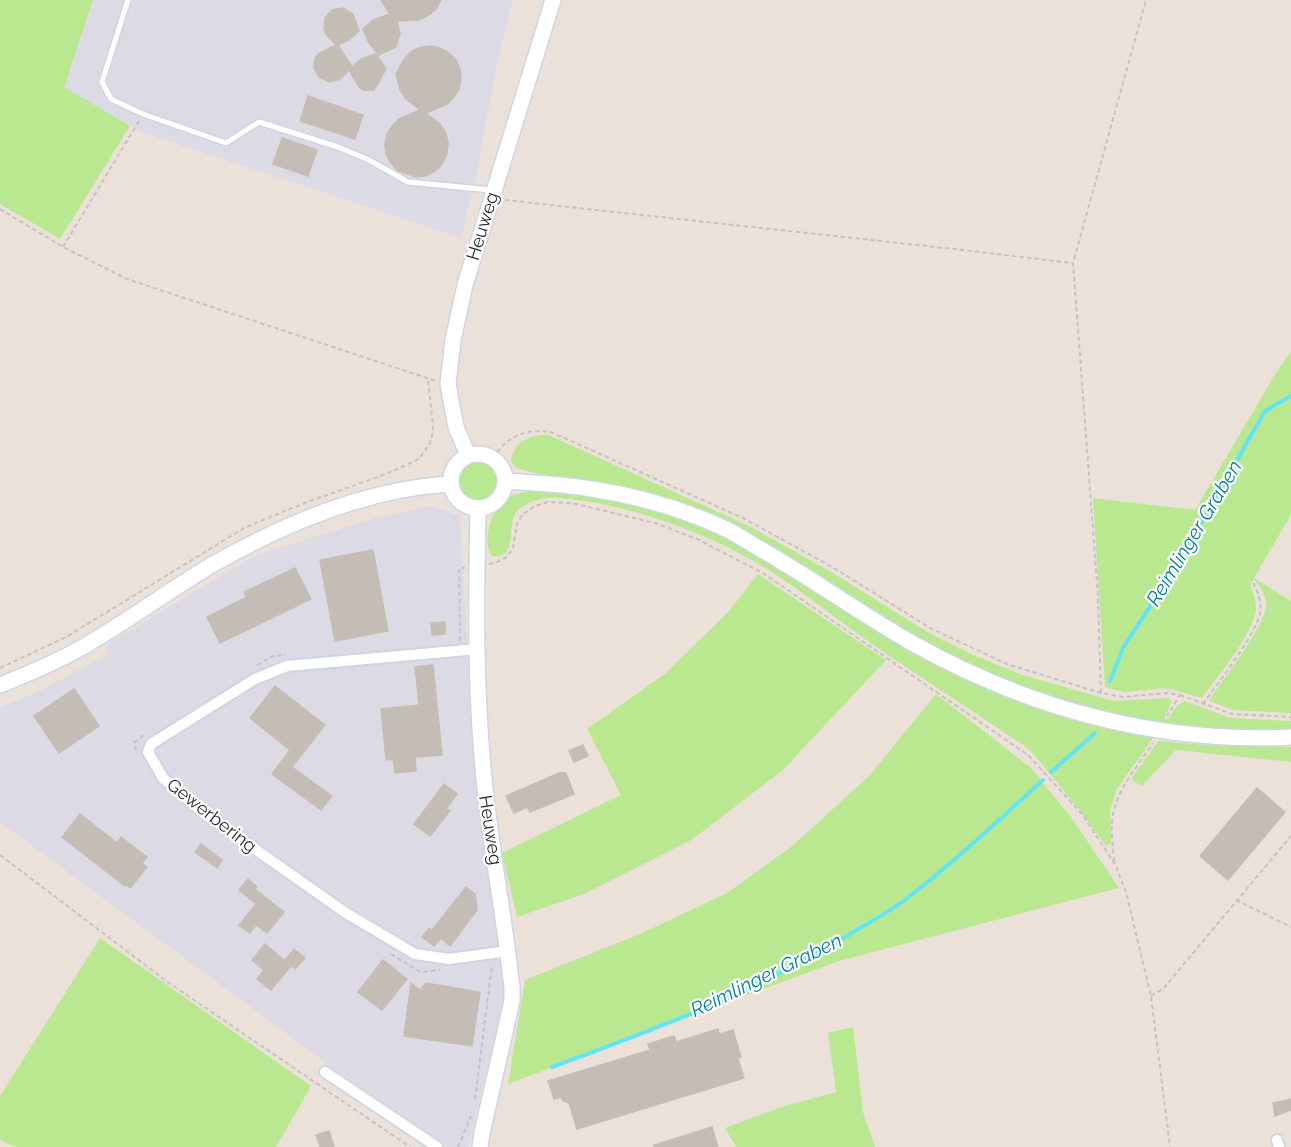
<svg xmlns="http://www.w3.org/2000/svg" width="1291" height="1147" viewBox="0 0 1291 1147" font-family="Raleway,sans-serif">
<rect width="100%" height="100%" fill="#ece1d9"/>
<g fill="#dcdae4">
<polygon points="93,0 513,0 498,58 477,172 461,238 139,131 63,87"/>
<polygon points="432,506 460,516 473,753 507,989 468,1147 447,1147 329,1065 0,822 0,708 39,691 106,656 107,644 256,555 379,517"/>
</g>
<g fill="#bae890">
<polygon points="0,0 93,0 64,87 130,126 60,239 0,204"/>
<path d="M 1291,351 L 1291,515 L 1254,578 L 1291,601 L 1291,713 L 1234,710 L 1209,701 C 1221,682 1268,623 1266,604 C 1266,594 1259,586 1254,579 L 1250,585 C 1253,593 1256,599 1256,608 C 1254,634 1217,677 1202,698 L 1167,688 L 1124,692 L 1105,687 L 1093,498 L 1195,510 L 1274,376 Z"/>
<path d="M 540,435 L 549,435 L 566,443 L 747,525 L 833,573 L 929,633 L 971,654 L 1020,674 L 1113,701 L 1169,698 L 1172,701 L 1164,719 L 1167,720 L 1176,707 L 1184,701 L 1231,718 L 1291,721 L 1291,730 L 1226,730 L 1162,724 L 1091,710 L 1048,696 L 970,665 L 920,639 L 802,565 L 636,491 L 601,483 L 538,474 L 516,468 L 511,461 C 513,445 525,437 540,435 Z"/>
<circle cx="477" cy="481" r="20"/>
<path d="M 532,490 L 568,491 L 636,505 L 690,522 L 739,545 L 798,578 L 911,648 L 1156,734 L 1117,789 L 1110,810 L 1111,844 L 1106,846 L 1081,812 L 1032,752 L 1023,745 C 972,710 919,677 868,641 C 831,615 796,586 757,563 C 703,531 623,503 560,498 C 545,496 524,501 515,514 C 507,528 518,559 492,556 C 481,544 492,508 504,499 C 512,494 523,493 532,490 Z"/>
<polygon points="758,574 886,660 783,770 693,839 584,894 517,917 502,853 621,795 587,729 666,673 728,612"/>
<polygon points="936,694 1031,768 1073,820 1119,888 839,961 508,1084 525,980 640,934 727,893 791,847 869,776"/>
<polygon points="1158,741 1206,745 1291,747 1291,762 1176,750 1142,786 1131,779"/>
<polygon points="100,938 311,1086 276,1147 16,1147 0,1140 0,1096"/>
<polygon points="853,1027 863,1112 875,1147 736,1147 725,1128 784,1106 836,1092 828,1033"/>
</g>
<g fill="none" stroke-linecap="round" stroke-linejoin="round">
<g stroke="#62e4f8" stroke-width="4">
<polyline points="1110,681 1123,648 1180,560 1265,411 1291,396"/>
<polyline points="1051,772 1095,733"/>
<path d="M 552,1067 C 656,1029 761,990 855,931 C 872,921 890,911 905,900 C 953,863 998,821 1043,780"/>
</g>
</g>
<g fill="#c4bdb5" stroke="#c8bdb3" stroke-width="1.5">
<polygon points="381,0 441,0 436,9 429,15 419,20 397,21 400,33 396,47 379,55 369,43 363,29 373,20 390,14"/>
<polygon points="343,8 353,14 359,31 350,39 338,45 352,67 361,59 376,54 386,69 374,90 363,90 359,87 349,70 340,79 330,82 320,78 314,69 315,58 318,54 336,45 326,34 324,29 325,18 332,10"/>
<polygon points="431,46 440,48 449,53 456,60 460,69 461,79 459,89 454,97 447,104 426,113 440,124 446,133 448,143 447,154 442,164 434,172 425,176 416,177 397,170 391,163 386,154 385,144 387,134 392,126 399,119 420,110 406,99 400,90 396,74 404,59 412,51 421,47"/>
<polygon points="308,96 363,115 355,139 300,121"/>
<polygon points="282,138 317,150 308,176 273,164"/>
<polygon points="373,550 388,631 335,641 320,560"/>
<polygon points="295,568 311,599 220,643 207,617 247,597 244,592"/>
<polygon points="445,622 445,634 432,635 431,623"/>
<polygon points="433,665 442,755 415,757 416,771 395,773 393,759 386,760 381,709 419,705 415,667"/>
<polygon points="275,686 325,725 292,767 332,796 321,810 272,774 290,750 250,718"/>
<polygon points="74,689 99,726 59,753 34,716"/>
<polygon points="583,745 588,756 574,762 569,751"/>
<polygon points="559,773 566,773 574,794 530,812 527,807 514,813 506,796"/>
<polygon points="444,784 457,794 446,809 450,811 430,836 414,824"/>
<polygon points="1257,788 1285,812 1228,880 1200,856"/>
<polygon points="80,814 117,843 121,837 147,857 142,863 147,867 130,888 126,885 125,886 62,837"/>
<polygon points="201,844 222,860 217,868 195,852"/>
<polygon points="248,879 257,887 255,889 284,912 267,933 256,925 250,933 239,925 256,904 239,890"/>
<polygon points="466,887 475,894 477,910 450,946 441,938 434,946 422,937 429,928 432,930"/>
<polygon points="265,944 291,966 271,990 257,979 264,970 252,960"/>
<polygon points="294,949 305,958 295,969 285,960"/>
<polygon points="383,960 407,979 382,1010 358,992"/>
<polygon points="411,983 420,990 426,983 480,992 472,1046 404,1036"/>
<polygon points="718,1029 719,1034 733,1030 741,1057 738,1058 744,1078 577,1129 569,1103 563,1101 561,1097 554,1099 548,1081 650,1050 648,1044 674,1036 676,1042"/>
<polygon points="1291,1099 1291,1110 1275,1116 1273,1103"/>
<polygon points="712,1127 718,1147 654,1147 654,1145"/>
<polygon points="329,1131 334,1147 320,1147 316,1135"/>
</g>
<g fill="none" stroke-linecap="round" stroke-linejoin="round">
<g stroke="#ced5e3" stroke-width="8">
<polyline id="lane" points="128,0 102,82 111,99 143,114 226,143 259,122 338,147 369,160 408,182 491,190"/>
</g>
<g stroke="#ced5e3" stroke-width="14">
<g id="street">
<polyline points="478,649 287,666 255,679 151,744 148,752 163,778 202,812 346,913 415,954 449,959 508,951"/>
<polyline points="325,1072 437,1147"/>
<polyline points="1277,1140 1279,1147"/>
</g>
</g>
<g stroke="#ced5e3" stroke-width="18">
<g id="secondary">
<circle cx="478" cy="481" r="27"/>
<polyline points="468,455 456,427 448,384 453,340 465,285 553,0"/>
<path d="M 506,481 C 534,483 563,484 592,489 C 637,496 685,510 726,529 C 738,535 750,543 762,550 C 813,579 861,614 912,643 C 1028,708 1157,744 1291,737"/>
<path d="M 478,509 C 476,601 475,696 485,788 C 492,855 505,921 512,988 L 512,1001 L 482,1133 L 480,1147"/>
<path d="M 0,685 C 28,674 56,662 83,647 C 126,622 167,592 210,566 C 283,524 365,489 450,484"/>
</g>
</g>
<g stroke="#c3c3c3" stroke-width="2" stroke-dasharray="4.5 3" stroke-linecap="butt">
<polyline points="505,200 963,250 1072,263"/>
<polyline points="0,209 63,247 127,279 436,381"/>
<polyline points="63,247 139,121"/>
<path d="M 492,458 C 510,435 523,429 551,432 L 745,519 L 834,568 L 930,628 L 1007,664 L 1101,693 L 1123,697 L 1166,693 L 1180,695 L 1167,716"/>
<polyline points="489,564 495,563 507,557 513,548 517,524 523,514 535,506 548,502 572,503 655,523 697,539 763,573 1028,755 1081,813 1115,864 1126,892 1151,996 1170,1147"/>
<polyline points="460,641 459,571 461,568 465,568"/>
<polyline points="257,665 273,656 285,655"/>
<polyline points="0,668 68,636 244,528 302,504 386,474 419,459 430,443 432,436 433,426 428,379"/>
<polyline points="1101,693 1098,596 1073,263 1146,0"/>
<polyline points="1180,695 1232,714 1291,717"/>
<path d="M 1203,704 C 1218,683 1254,637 1260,614 C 1262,603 1258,592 1253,582"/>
<polyline points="136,750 134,743 145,734"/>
<polyline points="0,855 169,983 410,1147"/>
<path d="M 1114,861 C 1113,846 1110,829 1113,814 C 1118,788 1139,764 1153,743"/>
<polyline points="1236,900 1291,927"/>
<polyline points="391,954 420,972 440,970"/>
<polyline points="1151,996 1163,989 1291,836"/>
<polyline points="475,1099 492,965"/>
<polyline points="458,1147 471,1116"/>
</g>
<use href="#lane" stroke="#fff" stroke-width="5"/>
<use href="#street" stroke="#fff" stroke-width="10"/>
<use href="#secondary" stroke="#fff" stroke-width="15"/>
</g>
<g text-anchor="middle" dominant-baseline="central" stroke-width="4.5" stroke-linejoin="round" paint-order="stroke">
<g font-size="18" fill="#292929" stroke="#fff">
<text transform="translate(482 226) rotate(-73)">Heuweg</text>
<text transform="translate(212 815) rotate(38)">Gewerbering</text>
<text transform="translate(491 830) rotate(81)">Heuweg</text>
</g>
<g font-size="20" font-style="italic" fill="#047b9c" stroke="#fff">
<text transform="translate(1194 533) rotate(-59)">Reimlinger Graben</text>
<text transform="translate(766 975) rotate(-26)">Reimlinger Graben</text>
</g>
</g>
</svg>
